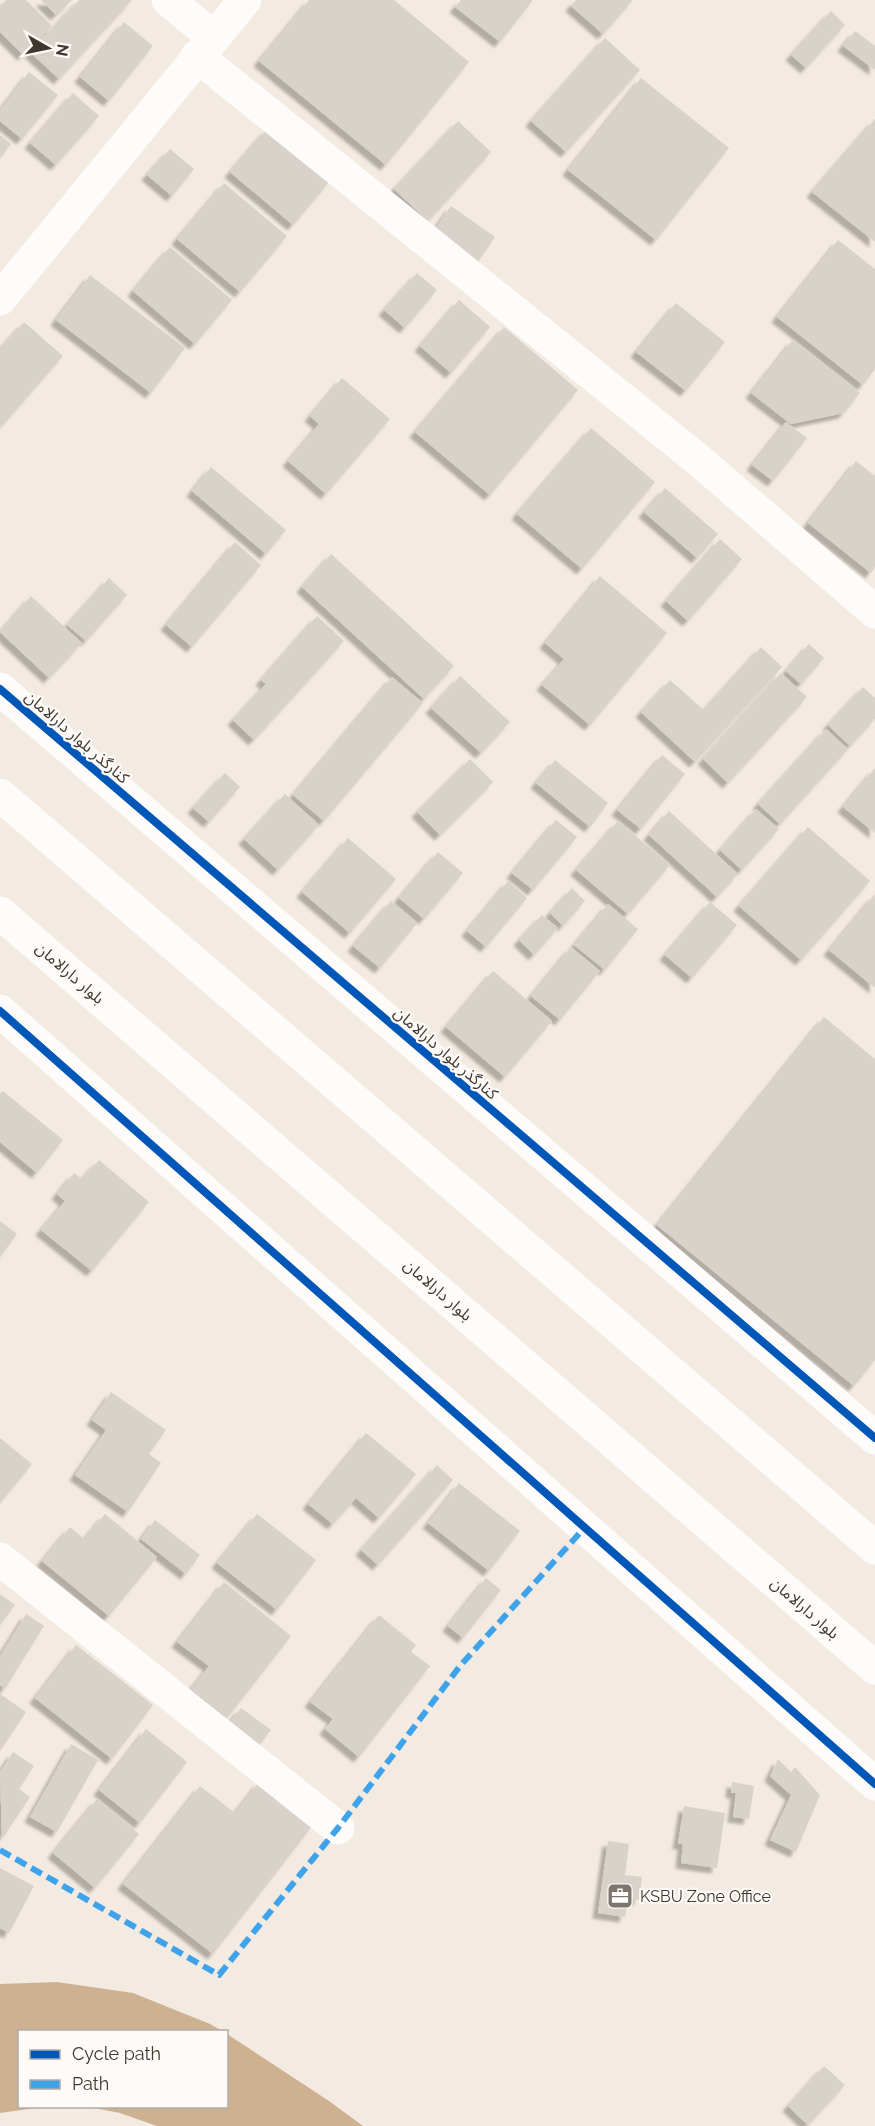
<svg xmlns="http://www.w3.org/2000/svg" width="875" height="2126" viewBox="0 0 875 2126" font-family="Raleway,'Noto Sans Arabic',sans-serif">
<defs>
<filter id="shadow"><feDropShadow dx="-5.5" dy="5.5" stdDeviation="1.5" flood-color="#0004"/></filter>
</defs>
<rect width="100%" height="100%" fill="#f3eae1"/>
<g fill="#ceb190">
<polygon points="57,1982 133,1993 210,2024 222,2031 20,2032 20,2106 42,2107 0,2113 0,1984"/>
<polygon points="227,2034 329,2101 363,2126 157,2126 120,2113 89,2107 226,2106"/>
</g>
<g fill="#d8d2ca" filter="url(#shadow)">
<polygon points="6,0 26,0 52,26 23,55 0,32 0,6"/>
<polygon points="41,0 72,0 56,15"/>
<polygon points="79,0 132,0 59,79 30,52"/>
<polygon points="309,0 394,0 469,62 386,165 259,61"/>
<polygon points="461,0 533,0 500,42 455,7"/>
<polygon points="576,0 633,0 603,34 571,6"/>
<polygon points="831,11 845,25 806,68 791,55"/>
<polygon points="124,22 153,46 109,101 80,77"/>
<polygon points="855,31 875,46 875,70 843,46"/>
<polygon points="605,38 640,70 566,152 531,121"/>
<polygon points="29,72 58,95 22,139 0,121 0,110"/>
<polygon points="641,78 729,148 656,240 568,170"/>
<polygon points="73,93 99,116 56,165 30,143"/>
<polygon points="875,119 875,242 812,192"/>
<polygon points="458,121 491,152 428,221 394,189"/>
<polygon points="267,129 330,181 293,225 230,172"/>
<polygon points="0,135 11,144 0,158"/>
<polygon points="170,149 194,169 172,196 147,175"/>
<polygon points="224,183 287,236 240,292 177,239"/>
<polygon points="451,206 495,237 477,263 433,232"/>
<polygon points="838,240 875,269 875,369 863,385 777,317"/>
<polygon points="170,247 232,300 195,344 133,291"/>
<polygon points="417,273 437,290 405,328 384,310"/>
<polygon points="90,275 185,348 151,393 56,320"/>
<polygon points="459,300 490,327 451,373 420,346"/>
<polygon points="676,303 725,342 686,391 636,352"/>
<polygon points="24,322 63,356 0,428 0,349"/>
<polygon points="504,327 578,390 490,495 415,432"/>
<polygon points="793,340 860,393 844,413 791,424 751,393"/>
<polygon points="342,378 390,419 326,494 288,461 319,424 310,416"/>
<polygon points="786,422 807,438 773,481 752,465"/>
<polygon points="591,428 655,482 582,569 517,514"/>
<polygon points="856,461 875,476 875,567 871,573 808,523"/>
<polygon points="211,467 286,530 266,554 192,491"/>
<polygon points="665,488 718,534 697,558 644,512"/>
<polygon points="720,539 742,559 688,621 666,601"/>
<polygon points="235,542 261,565 192,647 166,625"/>
<polygon points="331,554 454,666 424,699 302,587"/>
<polygon points="600,576 667,633 590,725 542,685 564,659 545,643"/>
<polygon points="109,578 127,595 86,641 67,625"/>
<polygon points="31,596 82,643 49,678 0,632"/>
<polygon points="317,616 344,641 254,740 233,720 266,684 261,680"/>
<polygon points="809,644 824,658 801,684 786,671"/>
<polygon points="761,647 782,667 695,762 641,712 670,680 704,710"/>
<polygon points="781,673 807,697 728,783 703,759"/>
<polygon points="460,676 510,722 481,753 431,708"/>
<polygon points="392,677 423,703 324,821 293,795"/>
<polygon points="863,687 875,698 875,719 850,746 828,725"/>
<polygon points="826,729 848,749 780,824 758,804"/>
<polygon points="662,755 685,774 641,829 617,810"/>
<polygon points="470,759 493,782 440,835 417,812"/>
<polygon points="555,760 608,803 590,827 536,783"/>
<polygon points="875,768 875,833 843,807"/>
<polygon points="225,773 240,787 209,822 193,808"/>
<polygon points="285,794 319,825 278,870 244,839"/>
<polygon points="756,809 779,829 742,870 720,850"/>
<polygon points="669,811 738,874 717,897 649,835"/>
<polygon points="556,820 577,837 533,890 512,873"/>
<polygon points="618,821 670,865 628,914 576,870"/>
<polygon points="808,827 870,881 801,960 739,906"/>
<polygon points="348,838 396,879 350,933 302,892"/>
<polygon points="438,852 463,873 424,919 399,898"/>
<polygon points="508,881 527,898 486,947 467,931"/>
<polygon points="572,888 585,901 563,926 550,913"/>
<polygon points="875,894 875,988 829,950"/>
<polygon points="391,901 417,923 380,968 353,946"/>
<polygon points="710,902 737,925 692,978 665,955"/>
<polygon points="608,904 638,929 605,970 574,945"/>
<polygon points="542,915 558,928 534,955 519,940"/>
<polygon points="571,947 600,971 560,1020 531,996"/>
<polygon points="493,971 552,1021 505,1077 446,1027"/>
<polygon points="824,1017 875,1059 875,1360 854,1386 657,1225"/>
<polygon points="3,1091 63,1140 37,1173 0,1142 0,1094"/>
<polygon points="99,1160 149,1202 92,1271 41,1230 65,1201 57,1194 74,1173 82,1179"/>
<polygon points="0,1221 17,1234 0,1257"/>
<polygon points="111,1392 166,1430 149,1454 161,1463 128,1512 75,1475 106,1430 92,1420"/>
<polygon points="366,1433 416,1474 379,1518 356,1498 333,1524 308,1504"/>
<polygon points="0,1438 32,1464 0,1503"/>
<polygon points="437,1465 453,1480 378,1565 361,1550"/>
<polygon points="459,1483 520,1531 489,1571 428,1523"/>
<polygon points="105,1514 157,1557 109,1616 42,1561 70,1527 84,1539"/>
<polygon points="257,1514 316,1560 277,1610 217,1563"/>
<polygon points="155,1520 200,1555 186,1574 141,1539"/>
<polygon points="486,1578 501,1590 463,1638 448,1626"/>
<polygon points="224,1582 291,1636 227,1718 191,1689 209,1666 177,1642"/>
<polygon points="0,1594 15,1605 0,1625"/>
<polygon points="26,1614 44,1626 5,1689 0,1685 0,1656"/>
<polygon points="379,1615 416,1645 411,1652 430,1666 359,1757 325,1729 333,1719 310,1702"/>
<polygon points="76,1645 153,1705 112,1759 35,1698"/>
<polygon points="0,1694 26,1712 0,1751"/>
<polygon points="241,1708 271,1730 260,1744 230,1722"/>
<polygon points="146,1729 187,1762 140,1823 99,1790"/>
<polygon points="71,1744 98,1760 57,1832 30,1817"/>
<polygon points="13,1752 34,1766 19,1789 30,1797 2,1839 0,1772"/>
<polygon points="778,1759 791,1772 795,1767 820,1795 796,1852 770,1840 791,1795 770,1776"/>
<polygon points="259,1782 313,1825 213,1954 123,1884 200,1786 235,1813"/>
<polygon points="732,1782 754,1786 749,1819 733,1817 736,1793 731,1793"/>
<polygon points="97,1799 139,1834 95,1888 53,1853"/>
<polygon points="684,1806 725,1813 717,1868 681,1863 683,1844 678,1844"/>
<polygon points="608,1841 629,1844 625,1875 642,1877 639,1900 628,1898 625,1917 598,1913"/>
<polygon points="0,1868 34,1886 9,1933 0,1928"/>
<polygon points="824,2066 845,2085 808,2125 788,2106"/>
</g>
<g fill="none" stroke-linecap="round" stroke-linejoin="round">
<g stroke="#fdfcfa" stroke-width="33">
<polyline points="168,0 213,37"/>
<polyline points="197,56 696,458 875,612"/>
<polyline points="0,299 245,0"/>
<polyline points="0,689 875,1438"/>
<polyline points="0,1011 875,1784"/>
<polyline points="0,1559 338,1828"/>
</g>
<g stroke="#fdfcfa" stroke-width="33">
<polyline points="0,795 875,1548"/>
<polyline points="0,913 875,1668"/>
</g>
<polyline stroke="#3fa3eb" stroke-width="6" stroke-dasharray="12 6" stroke-linecap="butt" points="0,1850 219,1975 338,1828 460,1666 586,1526"/>
<g stroke="#fefaf7" stroke-width="11">
<g id="cycleway">
<polyline points="0,689 875,1438"/>
<polyline points="0,1011 875,1784"/>
</g>
</g>
<use href="#cycleway" stroke="#0057b8" stroke-width="8"/>
</g>
<defs>
<g id="office-square" transform="scale(1.35)"><rect x="-9" y="-9" width="18" height="18" rx="4" fill="#7d766f" stroke="#fefaf7"/><path d="M-6-3h4V-5.5h4V-3h4V5H-6ZM-1-4.5V-3h2v-1.5ZM-6 0V1H6V0Z" fill="#fff"/></g>
</defs>
<g fill-rule="evenodd">
<use href="#office-square" x="620" y="1896"/>
</g>
<g text-anchor="middle" dominant-baseline="central" stroke-width="4.5" stroke-linejoin="round" paint-order="stroke">
<g font-size="16" fill="#3e3831" stroke="#fefaf7">
<text transform="translate(77 737) rotate(41)">کنارگذر بلوار دارالامان</text>
<text transform="translate(70 973) rotate(41)">بلوار دارالامان</text>
<text transform="translate(446 1053) rotate(41)">کنارگذر بلوار دارالامان</text>
<text transform="translate(438 1290) rotate(41)">بلوار دارالامان</text>
<text transform="translate(805 1608) rotate(41)">بلوار دارالامان</text>
</g>
<g font-size="16" fill="#3e3831" stroke="#fefaf7" text-anchor="start">
<text x="640" y="1896">KSBU Zone Office</text>
</g>
</g>
<rect x="18" y="2030" width="210" height="78" fill="#fefaf7" stroke="#b1aca8" stroke-width="1.5"/>
<rect x="30" y="2050" width="30" height="9" fill="#0057b8" stroke="#b1aca8" stroke-width="1.5"/>
<text x="72" y="2060" font-size="18" fill="#3e3831">Cycle path</text>
<rect x="30" y="2080" width="30" height="9" fill="#3fa3eb" stroke="#b1aca8" stroke-width="1.5"/>
<text x="72" y="2090" font-size="18" fill="#3e3831">Path</text>
<g transform="translate(48 48) rotate(99)" stroke="#fefaf7" stroke-width="4.5" paint-order="stroke">
<path d="M0-4.5L10 22L0 15L-10 22Z" fill="#3e3831"/>
<text y="-9" font-size="16" font-weight="bold" text-anchor="middle" fill="#3e3831">N</text>
</g>
</svg>
